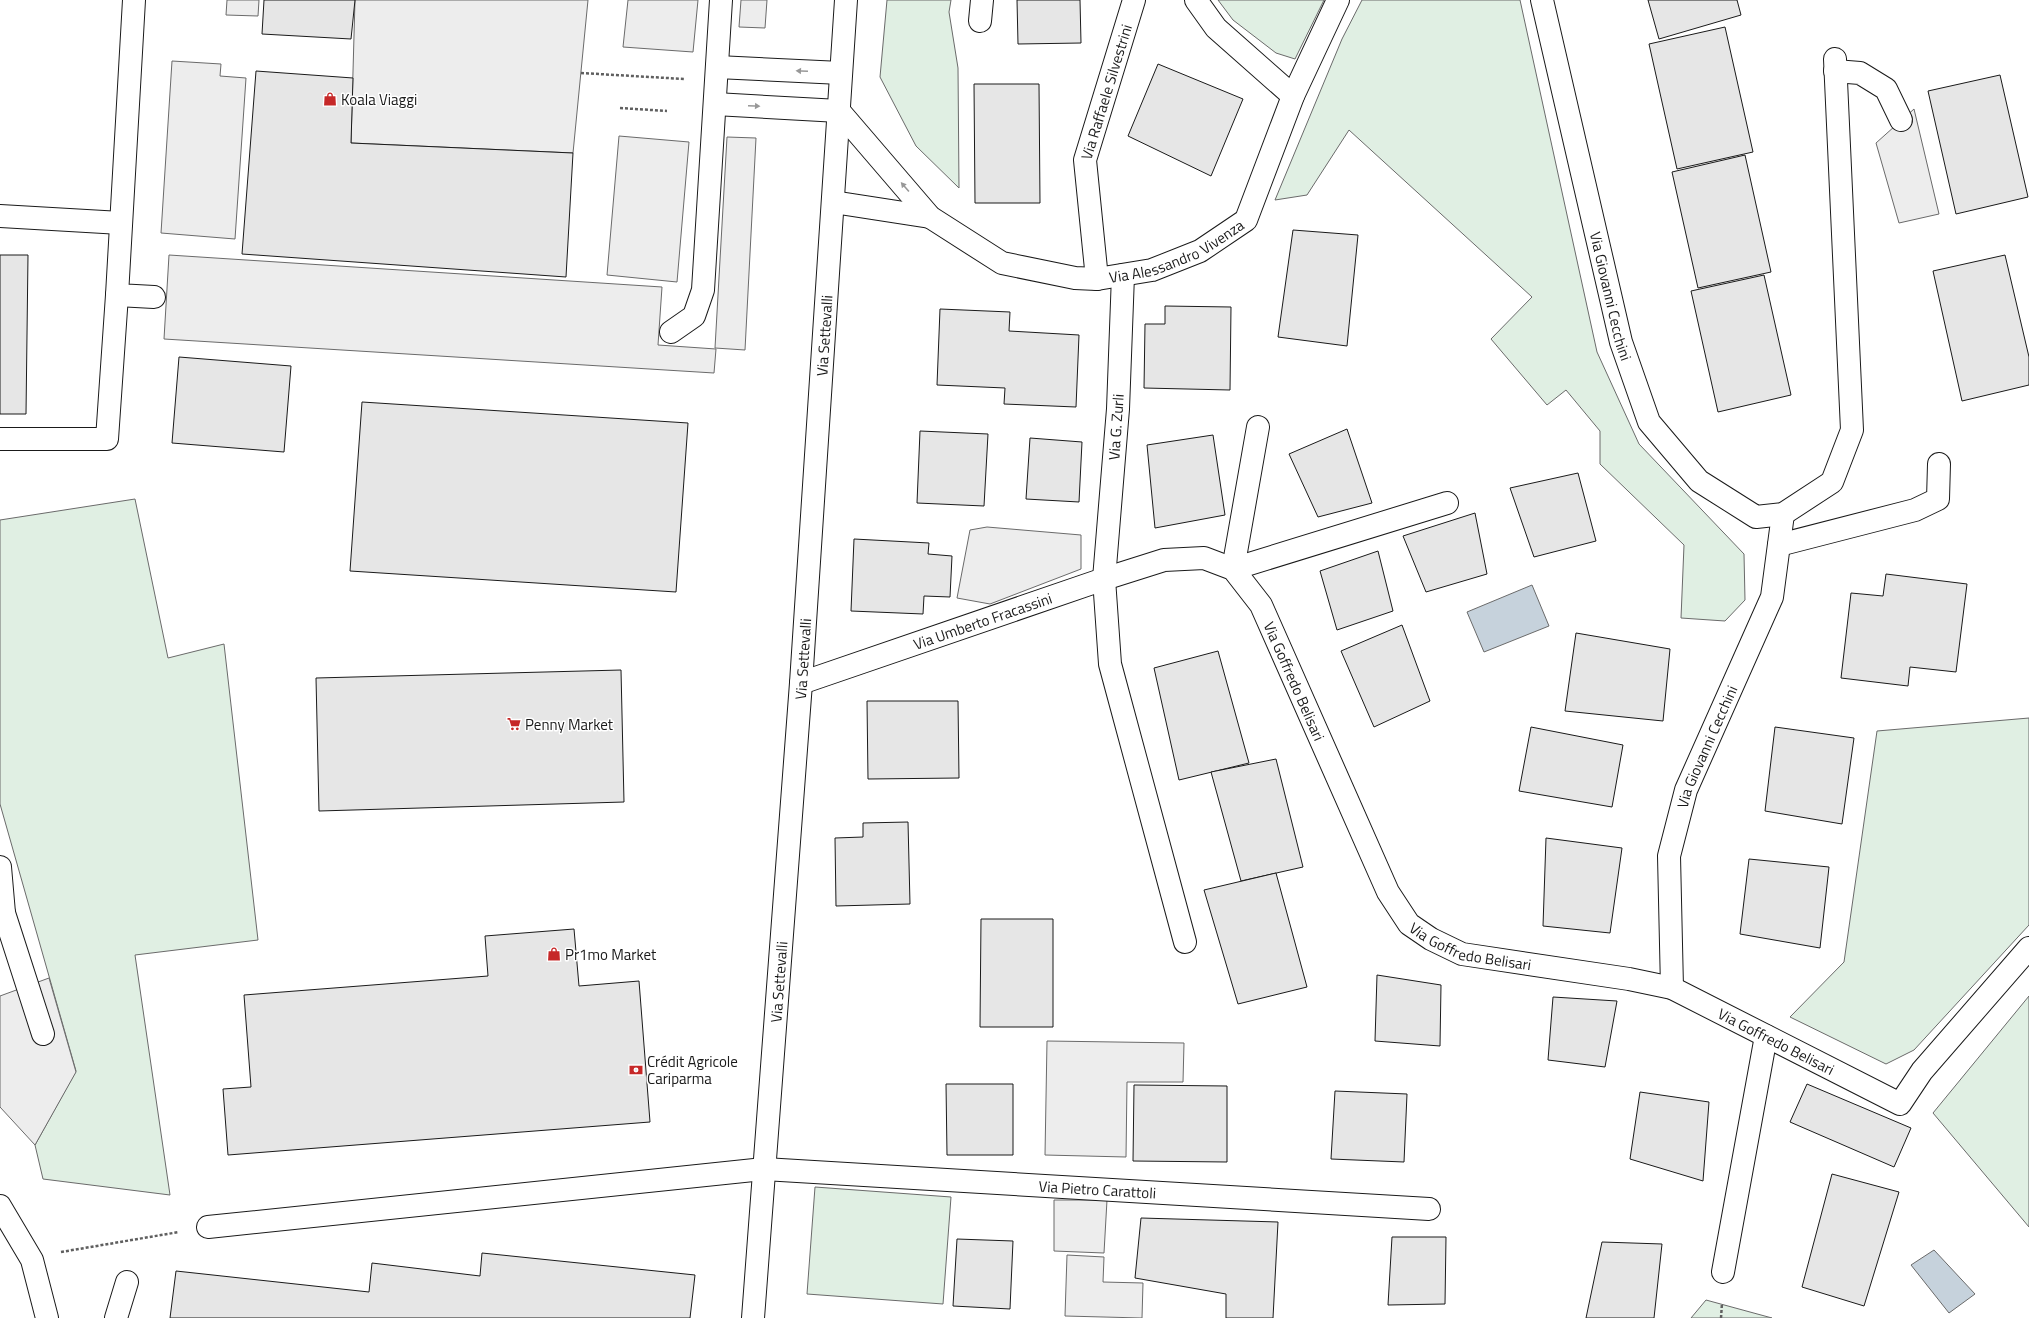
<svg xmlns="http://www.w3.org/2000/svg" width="2029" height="1318" viewBox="0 0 2029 1318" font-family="'Titillium Web',sans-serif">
<rect width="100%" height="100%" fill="#fff"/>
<g fill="#e0efe3" stroke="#6a6a6a">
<polygon points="887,0 951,0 949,12 958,68 959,188 916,146 880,77"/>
<polygon points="1218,0 1324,0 1295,59 1276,53 1233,20"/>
<polygon points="1362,0 1520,0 1597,352 1639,444 1744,554 1745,600 1725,621 1681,618 1684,545 1600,464 1600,431 1566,390 1547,405 1491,339 1532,297 1349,130 1307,195 1275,200 1342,39"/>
<polygon points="135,499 168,658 224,644 258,940 135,955 170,1195 43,1179 35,1145 76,1071 0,804 0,520"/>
<polygon points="2029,718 2029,925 1914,1050 1886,1064 1790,1017 1844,962 1877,731"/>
<polygon points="2029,996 2029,1227 1933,1113"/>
<polygon points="815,1187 951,1197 943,1304 807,1294"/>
<polygon points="1706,1300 1772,1318 1691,1318"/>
</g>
<g fill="#ededed" stroke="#6a6a6a">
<polygon points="227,0 259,0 258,16 226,15"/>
<polygon points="355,0 588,0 573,153 351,143"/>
<polygon points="628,0 698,0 693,52 623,47"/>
<polygon points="741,0 767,0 765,28 739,27"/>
<polygon points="172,61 221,64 220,76 246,78 235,239 161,233"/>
<polygon points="1914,109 1939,214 1899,223 1876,143"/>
<polygon points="619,136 689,142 677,282 607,275"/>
<polygon points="727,137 756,138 745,350 715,348"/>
<polygon points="169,255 662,287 658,345 716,349 714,373 164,339"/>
<polygon points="987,527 1081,535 1081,569 990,604 957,598 970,530"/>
<polygon points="49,978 76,1072 35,1145 0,1107 0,996"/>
<polygon points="1047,1041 1184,1043 1183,1082 1127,1082 1126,1157 1045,1155"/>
<polygon points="1054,1200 1107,1200 1104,1253 1054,1251"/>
<polygon points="1067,1255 1104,1257 1103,1282 1143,1283 1142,1318 1065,1316"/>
</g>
<g fill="#c6d2dc" stroke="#6a6a6a">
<polygon points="1532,585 1549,626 1484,652 1467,612"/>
<polygon points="1934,1250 1975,1294 1949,1313 1911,1265"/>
</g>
<g fill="#e6e6e6" stroke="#1a1a1a">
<polygon points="264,0 355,0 351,39 262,34"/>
<polygon points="1017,0 1080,0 1081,43 1018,44"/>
<polygon points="1648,0 1737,0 1741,15 1659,39"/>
<polygon points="1725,27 1753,152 1677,169 1649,44"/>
<polygon points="1158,64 1243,99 1211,176 1128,136"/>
<polygon points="256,71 353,78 351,143 573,153 566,277 242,254"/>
<polygon points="2000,75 2028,197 1956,214 1928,91"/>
<polygon points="974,84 1039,84 1040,203 975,203"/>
<polygon points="1745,155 1771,272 1698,288 1672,172"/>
<polygon points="1293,230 1358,235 1347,346 1278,337"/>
<polygon points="0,255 28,255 26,414 0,414"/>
<polygon points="2005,255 2029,357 2029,385 1962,401 1933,271"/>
<polygon points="1764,275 1791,395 1718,412 1691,291"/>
<polygon points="1165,306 1231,307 1230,390 1144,388 1145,324 1165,324"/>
<polygon points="940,309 1010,312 1009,331 1079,335 1076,407 1004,404 1005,388 937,385"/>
<polygon points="179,357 291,366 284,452 172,443"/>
<polygon points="362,402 688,423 676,592 350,571"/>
<polygon points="1347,429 1372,503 1318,517 1289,454"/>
<polygon points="920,431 988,434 984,506 917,503"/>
<polygon points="1213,435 1225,515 1155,528 1147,445"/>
<polygon points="1030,438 1082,442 1079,502 1026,499"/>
<polygon points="1578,473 1596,541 1534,557 1510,488"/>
<polygon points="1475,513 1487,574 1426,592 1403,536"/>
<polygon points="854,539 929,543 928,554 952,556 950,597 924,596 923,614 851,611"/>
<polygon points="1378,551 1393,611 1337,630 1320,571"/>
<polygon points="1886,574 1967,584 1956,672 1910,667 1908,686 1841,678 1851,593 1883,596"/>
<polygon points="1402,625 1430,701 1374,727 1341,651"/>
<polygon points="1576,633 1670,649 1663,721 1565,711"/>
<polygon points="1218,651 1249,763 1179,780 1154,668"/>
<polygon points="621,670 624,802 319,811 316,678"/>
<polygon points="867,701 958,701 959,778 868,779"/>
<polygon points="1531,727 1623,745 1612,807 1519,791"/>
<polygon points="1775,727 1854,738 1842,824 1765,811"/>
<polygon points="1276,759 1303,867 1241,881 1211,772"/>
<polygon points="908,822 910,904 836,906 835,838 863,837 863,823"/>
<polygon points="1546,838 1622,848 1610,933 1543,926"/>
<polygon points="1749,859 1829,867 1820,948 1740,934"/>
<polygon points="1276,873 1307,987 1238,1004 1204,890"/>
<polygon points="981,919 1053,919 1053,1027 980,1027"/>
<polygon points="574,929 579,986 639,981 650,1122 228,1155 223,1089 251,1087 244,995 488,976 485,936"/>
<polygon points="1377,975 1441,985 1440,1046 1375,1041"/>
<polygon points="1553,997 1617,1001 1605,1067 1548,1060"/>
<polygon points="946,1084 1013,1084 1013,1155 947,1155"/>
<polygon points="1807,1084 1911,1128 1894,1167 1790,1122"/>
<polygon points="1134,1085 1227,1086 1227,1162 1133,1161"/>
<polygon points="1335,1091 1407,1094 1404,1162 1331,1159"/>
<polygon points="1640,1092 1709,1102 1703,1181 1630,1159"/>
<polygon points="1832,1174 1899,1192 1864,1306 1802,1287"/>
<polygon points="1141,1218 1278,1222 1273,1318 1226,1318 1226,1294 1135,1278"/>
<polygon points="1392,1237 1446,1237 1445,1304 1388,1305"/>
<polygon points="957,1239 1013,1241 1010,1309 953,1306"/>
<polygon points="1602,1242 1662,1244 1654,1318 1586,1318"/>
<polygon points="482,1253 695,1275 690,1318 170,1318 176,1271 369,1292 372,1263 480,1276"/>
</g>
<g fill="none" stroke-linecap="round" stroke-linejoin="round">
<g stroke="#1a1a1a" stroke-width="24">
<g id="minor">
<polyline points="134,0 117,295 154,297"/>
<polyline points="1196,0 1216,28 1293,96"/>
<path id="s1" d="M 1542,0 L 1621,342 L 1649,422 L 1699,481 L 1756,517 L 1783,514 L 1832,482 L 1852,430 L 1835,59"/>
<polyline points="980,21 982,0"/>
<polyline points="717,67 841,73"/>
<polyline points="1835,71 1860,73 1886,89 1901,120"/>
<path id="s2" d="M 715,104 L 839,111 L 930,217 L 1002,263 L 1075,278 L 1097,279 L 1152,270 L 1200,251 L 1246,220 L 1293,96 L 1338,0"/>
<polyline points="833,202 930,217"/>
<polyline points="0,216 121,223"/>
<polyline points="1123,275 1118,409 1104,579 1110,664 1185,942"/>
<path id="s3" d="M 1097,279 L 1085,160 L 1134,0"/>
<polyline points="671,332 694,316 703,290 721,0"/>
<polyline points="1258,427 1233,569 1447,503"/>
<polyline points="0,439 107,439 117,295"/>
<polyline points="1779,545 1915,510 1938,499 1939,464"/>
<path id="s4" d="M 801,683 L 1104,579 L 1164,560 L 1204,558 L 1233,569 L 1261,605 L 1388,892 L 1409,924 L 1431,939 L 1462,954 L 1629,979 L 1672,988 L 1900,1104 L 1922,1071 L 2029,948"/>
<polyline points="0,867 4,913 0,916"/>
<polyline points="4,913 43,1034"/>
<path id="s5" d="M 1672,988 L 1669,856 L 1686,790 L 1772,597 L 1783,514"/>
<polyline points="0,1206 32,1260 47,1318"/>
<path id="s6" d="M 208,1227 L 764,1169 L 1429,1209"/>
<polyline points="1723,1272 1766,1036"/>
<polyline points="116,1318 127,1282"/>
</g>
</g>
<g stroke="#1a1a1a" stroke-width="24">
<g id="major">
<path id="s7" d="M 753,1318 L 801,683 L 846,0"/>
</g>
</g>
<g stroke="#5f5f5f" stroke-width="2.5" stroke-dasharray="3 2" stroke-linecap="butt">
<polyline points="581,73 684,79"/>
<polyline points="620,108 667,111"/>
<polyline points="61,1252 179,1232"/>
<polyline points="1721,1318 1722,1303"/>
</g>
<use href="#minor" stroke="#fff" stroke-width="22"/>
<use href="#major" stroke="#fff" stroke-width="22"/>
</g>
<defs><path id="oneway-solid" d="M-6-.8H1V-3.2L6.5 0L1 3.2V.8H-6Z"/></defs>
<g fill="#989898">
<use href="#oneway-solid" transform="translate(802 71) rotate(-177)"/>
<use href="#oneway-solid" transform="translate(754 106) rotate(3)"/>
<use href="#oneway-solid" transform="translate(905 187) rotate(-131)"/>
</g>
<defs>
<g id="shop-bare" transform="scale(1.08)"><path d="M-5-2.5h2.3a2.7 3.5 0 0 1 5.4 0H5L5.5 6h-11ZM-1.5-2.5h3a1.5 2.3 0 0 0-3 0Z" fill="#c62828" stroke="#fff" stroke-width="2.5" paint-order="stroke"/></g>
<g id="supermarket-bare" transform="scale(1.08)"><path d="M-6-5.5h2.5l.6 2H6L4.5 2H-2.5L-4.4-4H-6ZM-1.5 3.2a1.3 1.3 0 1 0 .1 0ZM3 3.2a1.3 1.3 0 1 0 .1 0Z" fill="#c62828" stroke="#fff" stroke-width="2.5" paint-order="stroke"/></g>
<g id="bank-bare" transform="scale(1.08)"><path d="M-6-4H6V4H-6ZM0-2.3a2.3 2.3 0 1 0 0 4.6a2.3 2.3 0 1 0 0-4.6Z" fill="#c62828" stroke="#fff" stroke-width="2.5" paint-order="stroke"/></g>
</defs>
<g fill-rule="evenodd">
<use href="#shop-bare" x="330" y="99"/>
<use href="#supermarket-bare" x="514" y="724"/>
<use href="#shop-bare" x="554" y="954"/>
<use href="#bank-bare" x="636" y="1070"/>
</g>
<g text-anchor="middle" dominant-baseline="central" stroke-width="3" stroke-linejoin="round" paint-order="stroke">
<g font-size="15" fill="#1a1a1a" stroke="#fff">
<text stroke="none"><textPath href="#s3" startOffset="191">Via Raffaele Silvestrini</textPath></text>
<text stroke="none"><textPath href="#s2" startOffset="531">Via Alessandro Vivenza</textPath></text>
<text stroke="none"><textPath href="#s1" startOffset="304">Via Giovanni Cecchini</textPath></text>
<text stroke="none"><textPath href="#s7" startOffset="985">Via Settevalli</textPath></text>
<text transform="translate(1116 427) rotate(-86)">Via G. Zurli</text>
<text stroke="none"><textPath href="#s4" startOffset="192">Via Umberto Fracassini</textPath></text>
<text stroke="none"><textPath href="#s7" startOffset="661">Via Settevalli</textPath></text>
<text stroke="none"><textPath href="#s4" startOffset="583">Via Goffredo Belisari</textPath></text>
<text stroke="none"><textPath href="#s5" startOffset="248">Via Giovanni Cecchini</textPath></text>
<text stroke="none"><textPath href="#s4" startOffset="919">Via Goffredo Belisari</textPath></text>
<text stroke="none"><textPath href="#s7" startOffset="337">Via Settevalli</textPath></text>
<text stroke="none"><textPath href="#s4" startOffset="1243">Via Goffredo Belisari</textPath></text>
<text stroke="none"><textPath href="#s6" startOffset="893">Via Pietro Carattoli</textPath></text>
</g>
<g font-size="15" fill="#1a1a1a" stroke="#fff" text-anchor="start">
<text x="341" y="99">Koala Viaggi</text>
<text x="525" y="724">Penny Market</text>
<text x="565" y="954">Pr1mo Market</text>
<text x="647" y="1061">Crédit Agricole<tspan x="647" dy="17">Cariparma</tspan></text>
</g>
</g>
</svg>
